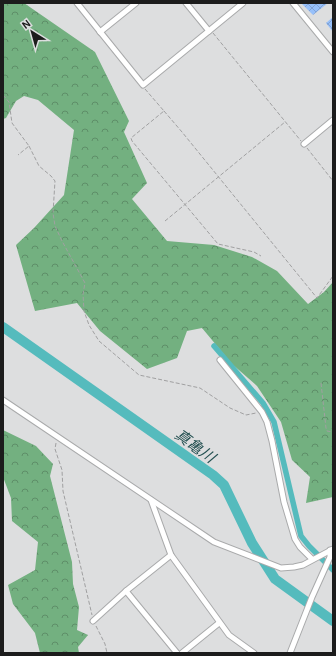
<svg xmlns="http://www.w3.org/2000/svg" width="336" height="656" viewBox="0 0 336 656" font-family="Karla,'Noto Sans JP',sans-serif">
<defs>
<pattern id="forest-crowns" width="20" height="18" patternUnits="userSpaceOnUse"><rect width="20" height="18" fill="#73b080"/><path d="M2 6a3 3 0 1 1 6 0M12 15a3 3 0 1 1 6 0" fill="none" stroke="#5e8e68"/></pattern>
<pattern id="building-cross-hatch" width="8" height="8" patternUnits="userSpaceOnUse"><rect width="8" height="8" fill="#97c0fa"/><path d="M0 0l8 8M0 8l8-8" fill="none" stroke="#82a4d6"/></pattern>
</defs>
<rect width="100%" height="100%" fill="#dddedf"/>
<g fill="url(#forest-crowns)">
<polygon points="3,3 24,3 95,52 129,121 124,132 147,183 132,199 167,241 214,245 252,257 277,271 308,304 324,292 333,282 333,497 306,503 310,477 292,460 281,422 257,386 232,364 202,328 187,331 177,358 147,369 100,331 77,303 35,311 16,245 34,228 64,195 74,130 38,100 24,96 16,101 6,118 3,119"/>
<polygon points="3,430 36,446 53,464 50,476 72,562 73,584 79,607 77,630 88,635 78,647 79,653 40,653 35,633 13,604 8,585 35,570 38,542 12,521 11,498 3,477"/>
</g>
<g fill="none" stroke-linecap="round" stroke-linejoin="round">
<polyline stroke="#55bbbd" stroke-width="5.5" points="214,346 263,403 274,422 301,536 309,546 333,570"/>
<polyline stroke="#55bbbd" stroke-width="10" points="3,327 213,475 224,485 252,543 275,579 333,621"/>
</g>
<g fill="url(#building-cross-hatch)">
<polygon points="301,3 328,3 313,15"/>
<polygon points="333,17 333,32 326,23"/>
</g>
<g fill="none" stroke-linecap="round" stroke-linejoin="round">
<g stroke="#a9aaab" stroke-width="7">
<g id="street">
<polyline points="77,3 143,85 243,3"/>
<polyline points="186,3 209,31"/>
<polyline points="293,3 333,52"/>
<polyline points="100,32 136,3"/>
<polyline points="304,144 333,120"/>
<polyline points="220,360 262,412 267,422 272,441 284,502 295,539 300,547 312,559"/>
<polyline points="3,400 214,542 281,568 294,567 303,565 333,549"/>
<polyline points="151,500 171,555 229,635 254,653"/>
<polyline points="126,591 177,653"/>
<polyline points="93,621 126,591 171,555"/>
<polyline points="182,653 219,623"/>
<polyline points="290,653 312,597 330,557 330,550"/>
</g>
</g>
<g stroke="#a0a0a1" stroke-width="1" stroke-dasharray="4 2" stroke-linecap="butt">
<polyline points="213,33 301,141"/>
<polyline points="145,89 164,111 131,138 132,141 218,244 254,252 261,256"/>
<polyline points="3,95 9,102 12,123 29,146 18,155"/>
<polyline points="164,111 182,132 317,298 333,276"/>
<polyline points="29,146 39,166 51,176 55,181 53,213 55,226 62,241 85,283 83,294 84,311 89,325 99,341 139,375 200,388 230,408 246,415 256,413"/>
<polyline points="307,148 333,181"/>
<polyline points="165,221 285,122"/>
<polyline points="321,383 326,428 327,431 333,432"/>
<polyline points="56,443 55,449 62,470 63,491 92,615"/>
<polyline points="96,626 105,644 107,653"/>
</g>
<use href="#street" stroke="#fff" stroke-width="5"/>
</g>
<g text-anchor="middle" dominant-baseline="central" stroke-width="3.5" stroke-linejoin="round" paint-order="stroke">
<g font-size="15" font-style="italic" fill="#235051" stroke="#dddedf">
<text transform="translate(195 446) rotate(36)">真亀川</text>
</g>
</g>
<rect width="336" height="656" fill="none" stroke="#1c1c1c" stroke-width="8"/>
<g transform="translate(32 32) rotate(323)" stroke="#dddedf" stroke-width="3" paint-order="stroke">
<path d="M0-3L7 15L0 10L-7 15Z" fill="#1c1c1c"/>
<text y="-6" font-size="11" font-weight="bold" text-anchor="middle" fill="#1c1c1c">N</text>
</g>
</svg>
